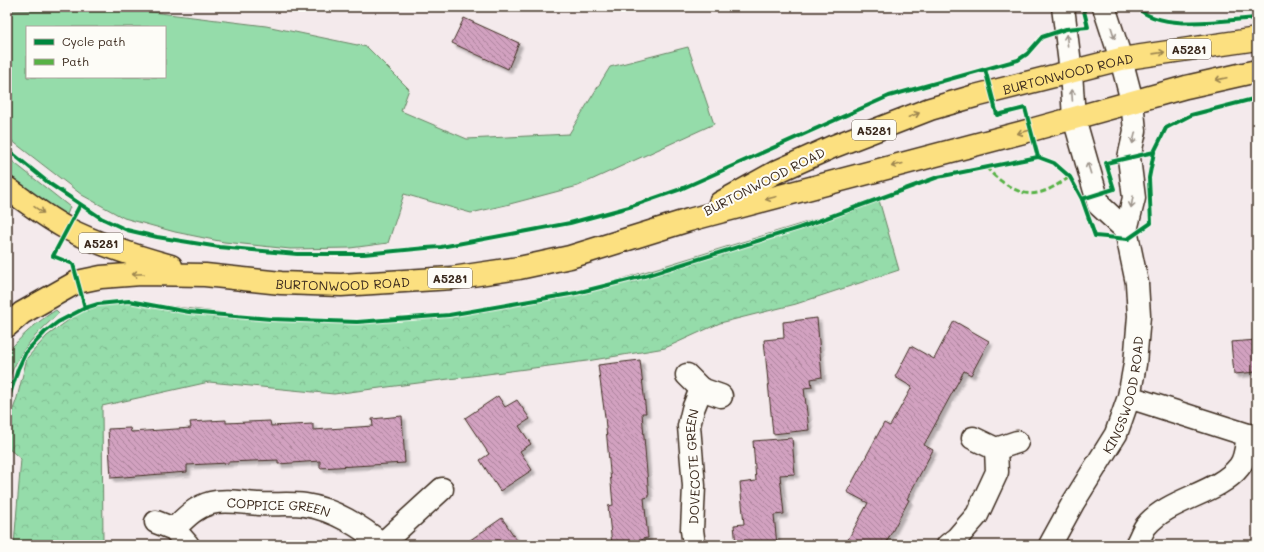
<svg xmlns="http://www.w3.org/2000/svg" width="1264" height="552" viewBox="0 0 1264 552" font-family="Mali,sans-serif">
<defs>
<pattern id="forest-crowns" width="20" height="18" patternUnits="userSpaceOnUse"><rect width="20" height="18" fill="#95dcaa"/><path d="M2 6a3 3 0 1 1 6 0M12 15a3 3 0 1 1 6 0" fill="none" stroke="#81bd92"/></pattern>
<pattern id="building-back-hatch" width="6" height="6" patternUnits="userSpaceOnUse"><rect width="6" height="6" fill="#d2a1c0"/><path d="M-1 5l2 2M0 0l6 6M5-1l2 2" fill="none" stroke="#ac839b"/></pattern>
<filter id="shadow"><feDropShadow dx="3.5" dy="3.5" stdDeviation="1" flood-color="#0004"/></filter>
</defs>
<rect width="100%" height="100%" fill="#f4eaec"/>
<filter id="ink" filterUnits="userSpaceOnUse"><feTurbulence type="fractalNoise" baseFrequency=".025" numOctaves="2"/><feDisplacementMap in="SourceGraphic" scale="8" xChannelSelector="R" yChannelSelector="G"/><feConvolveMatrix kernelMatrix="1 2 1 2 8 2 1 2 1" color-interpolation-filters="sRGB"/></filter>
<g filter="url(#ink)">
<g fill="#95dcaa" stroke="#688364" fill-rule="evenodd">
<path d="M 127,9 L 266,26 L 367,47 L 409,89 L 401,111 L 467,139 L 569,134 L 610,67 L 688,47 L 714,124 L 578,186 L 506,205 L 471,213 L 404,194 L 388,243 L 350,248 L 290,249 L 224,242 L 175,232 L 124,218 L 82,195 L 7,137 L 7,11 ZM 27,27 L 165,27 L 165,77 L 27,77 Z"/>
<polygon points="7,157 70,207 66,217 23,187 7,173"/>
<path d="M 56,310 L 59,313 C 33,337 17,352 7,386 L 7,353 C 21,336 37,322 56,310 Z"/>
</g>
<polygon fill="url(#forest-crowns)" stroke="#688364" points="879,200 899,270 796,304 720,323 665,348 587,361 334,394 209,382 102,406 103,545 14,545 21,459 8,448 8,424 17,398 27,358 47,336 85,308 98,304 129,301 271,319 357,322 449,315 576,293"/>
<g fill="url(#building-back-hatch)" stroke="#3b2a1e" filter="url(#shadow)">
<polygon points="464,18 519,43 508,69 452,43"/>
<polygon points="817,318 822,377 811,379 812,387 804,388 809,430 773,434 764,340 784,338 783,322"/>
<polygon points="954,321 989,341 971,375 964,371 924,445 933,450 907,499 909,500 885,545 845,545 868,503 847,492 884,423 890,426 912,387 895,377 911,346 934,359"/>
<polygon points="1257,340 1257,372 1234,374 1231,342"/>
<polygon points="640,360 646,413 642,413 649,497 644,498 648,538 642,539 643,545 612,545 608,506 613,505 605,417 598,365"/>
<polygon points="498,396 505,407 517,400 530,419 519,426 531,444 520,451 532,470 500,491 480,460 489,454 465,418"/>
<polygon points="402,416 405,463 320,468 320,461 278,464 278,460 228,462 229,463 187,465 187,472 111,478 108,429 130,428 131,432 191,428 190,422 226,420 226,423 270,421 271,426 313,424 313,430 373,426 372,419"/>
<polygon points="792,438 795,474 780,475 784,514 774,515 777,545 736,545 734,525 744,524 740,483 756,481 753,441"/>
<polygon points="502,518 520,545 463,545"/>
</g>
<g fill="none" stroke-linecap="round" stroke-linejoin="round">
<g stroke="#3b2a1e" stroke-width="25">
<g id="street">
<polyline points="1063,7 1071,72 1074,118 1099,205 1126,230"/>
<polyline points="687,375 701,389 721,396"/>
<polyline points="1129,397 1248,435 1257,436"/>
<polyline points="973,438 996,449 1017,442"/>
<polyline points="156,522 174,529 188,545"/>
<path id="s1" d="M 174,529 C 185,518 195,507 211,503 C 226,499 244,503 259,504 C 274,505 290,503 305,505 C 333,509 362,527 383,545"/>
<polyline points="382,544 442,489"/>
<path id="s2" d="M 694,545 L 692,530 L 694,486 L 689,426 L 693,409 L 701,389"/>
<polyline points="948,545 957,538 977,515 997,472 996,449"/>
<path id="s3" d="M 1050,545 L 1073,503 L 1116,434 L 1129,397 L 1135,364 L 1139,316 L 1137,283 L 1126,230 L 1134,198 L 1129,158 L 1135,131 L 1132,101 L 1121,59 L 1104,7"/>
<path d="M 1136,545 C 1140,539 1142,531 1146,526 C 1169,498 1218,494 1239,467 C 1246,459 1246,446 1248,435"/>
</g>
</g>
<g stroke="#3b2a1e" stroke-width="25">
<g id="primary">
<path d="M 7,188 C 26,202 46,217 66,228 C 99,245 135,256 171,266"/>
<path id="s4" d="M 720,203 L 776,172 L 832,147 L 930,109 L 975,96 L 1121,59 L 1257,39"/>
<path id="s5" d="M 7,326 L 22,313 L 77,282 L 101,277 L 141,274 L 205,275 L 281,283 L 341,285 L 452,278 L 519,268 L 570,257 L 689,220 L 1031,130 L 1186,87 L 1257,71"/>
</g>
</g>
<use href="#street" stroke="#fdfcf7" stroke-width="22"/>
<use href="#primary" stroke="#fce080" stroke-width="22"/>
<path stroke="#57b245" stroke-width="3" stroke-dasharray="6 3" stroke-linecap="butt" d="M 986,167 C 993,175 999,180 1007,185 C 1033,202 1047,191 1070,177"/>
<g stroke="#fdfcf7" stroke-width="6">
<g id="cycleway">
<path d="M 1137,7 C 1159,32 1226,20 1257,18"/>
<polyline points="985,69 997,115 1025,108 1038,157"/>
<polyline points="7,149 50,184 101,218 127,230 157,237 219,247 297,254 364,254 426,248 441,247 570,223 629,207 681,189 889,96 1018,60 1027,54 1042,37 1066,29 1088,27 1083,7"/>
<polyline points="1082,199 1114,189 1106,163 1154,152"/>
<polyline points="80,205 53,256 73,264 85,308"/>
<polyline points="7,404 18,369 26,352 45,332 58,322 85,308 98,304 129,301 189,312 271,319 357,322 449,315 576,293 644,276 799,228 938,177 1038,157 1054,163 1070,177 1082,199 1095,236 1128,239 1151,223 1149,178 1154,152 1166,128 1191,115 1257,98"/>
</g>
</g>
<use href="#cycleway" stroke="#00873e" stroke-width="4"/>
</g>
<defs><path id="oneway-shaft" d="M-6 0H5M1.5-3L5.5 0L1.5 3" fill="none" stroke-width="1.6" stroke-linecap="round" stroke-linejoin="round"/></defs>
<g stroke="#9c938a">
<use href="#oneway-shaft" transform="translate(1113 33) rotate(72)"/>
<use href="#oneway-shaft" transform="translate(1067 40) rotate(-96)"/>
<use href="#oneway-shaft" transform="translate(1072 95) rotate(-94)"/>
<use href="#oneway-shaft" transform="translate(1134 138) rotate(104)"/>
<use href="#oneway-shaft" transform="translate(1089 168) rotate(-107)"/>
<use href="#oneway-shaft" transform="translate(1132 202) rotate(100)"/>
</g>
<g stroke="#9c854f">
<use href="#oneway-shaft" transform="translate(1159 53) rotate(-8)"/>
<use href="#oneway-shaft" transform="translate(1221 79) rotate(168)"/>
<use href="#oneway-shaft" transform="translate(914 115) rotate(-21)"/>
<use href="#oneway-shaft" transform="translate(1023 132) rotate(165)"/>
<use href="#oneway-shaft" transform="translate(897 165) rotate(165)"/>
<use href="#oneway-shaft" transform="translate(771 198) rotate(165)"/>
<use href="#oneway-shaft" transform="translate(39 210) rotate(34)"/>
<use href="#oneway-shaft" transform="translate(138 274) rotate(177)"/>
</g>
</g>
<g text-anchor="middle" dominant-baseline="central" stroke-width="4" stroke-linejoin="round" paint-order="stroke">
<g fill="#fdfcf7" stroke="#75695f" stroke-width="1">
<rect x="1167" y="39" width="44" height="20" rx="3"/>
<rect x="852" y="120" width="44" height="20" rx="3"/>
<rect x="79" y="233" width="44" height="20" rx="3"/>
<rect x="428" y="268" width="44" height="20" rx="3"/>
</g>
<g font-size="12" font-weight="bold" fill="#3b2a1e">
<text x="1189" y="49">A5281</text>
<text x="874" y="130">A5281</text>
<text x="101" y="243">A5281</text>
<text x="450" y="278">A5281</text>
</g>
<g font-size="13" fill="#3b2a1e" stroke="#fdfcf7">
<text stroke="none"><textPath href="#s4" startOffset="373">BURTONWOOD ROAD</textPath></text>
<text transform="translate(764 181) rotate(-27)">BURTONWOOD ROAD</text>
<text stroke="none"><textPath href="#s5" startOffset="350">BURTONWOOD ROAD</textPath></text>
<text stroke="none"><textPath href="#s3" startOffset="169">KINGSWOOD ROAD</textPath></text>
<text stroke="none"><textPath href="#s2" startOffset="79">DOVECOTE GREEN</textPath></text>
<text stroke="none"><textPath href="#s1" startOffset="114">COPPICE GREEN</textPath></text>
</g>
</g>
<rect width="1264" height="552" fill="none" stroke="#fdfcf7" stroke-width="24"/>
<rect x="12" y="12" width="1240" height="528" fill="none" stroke="#3b2a1e" stroke-width="1.5" filter="url(#ink)"/>
<rect x="26" y="26" width="140" height="52" fill="#fdfcf7" stroke="#afa8a0"/>
<rect x="34" y="39" width="20" height="6" fill="#00873e" stroke="#afa8a0"/>
<text x="62" y="46" font-size="12" fill="#3b2a1e">Cycle path</text>
<rect x="34" y="59" width="20" height="6" fill="#57b245" stroke="#afa8a0"/>
<text x="62" y="66" font-size="12" fill="#3b2a1e">Path</text>
</svg>
